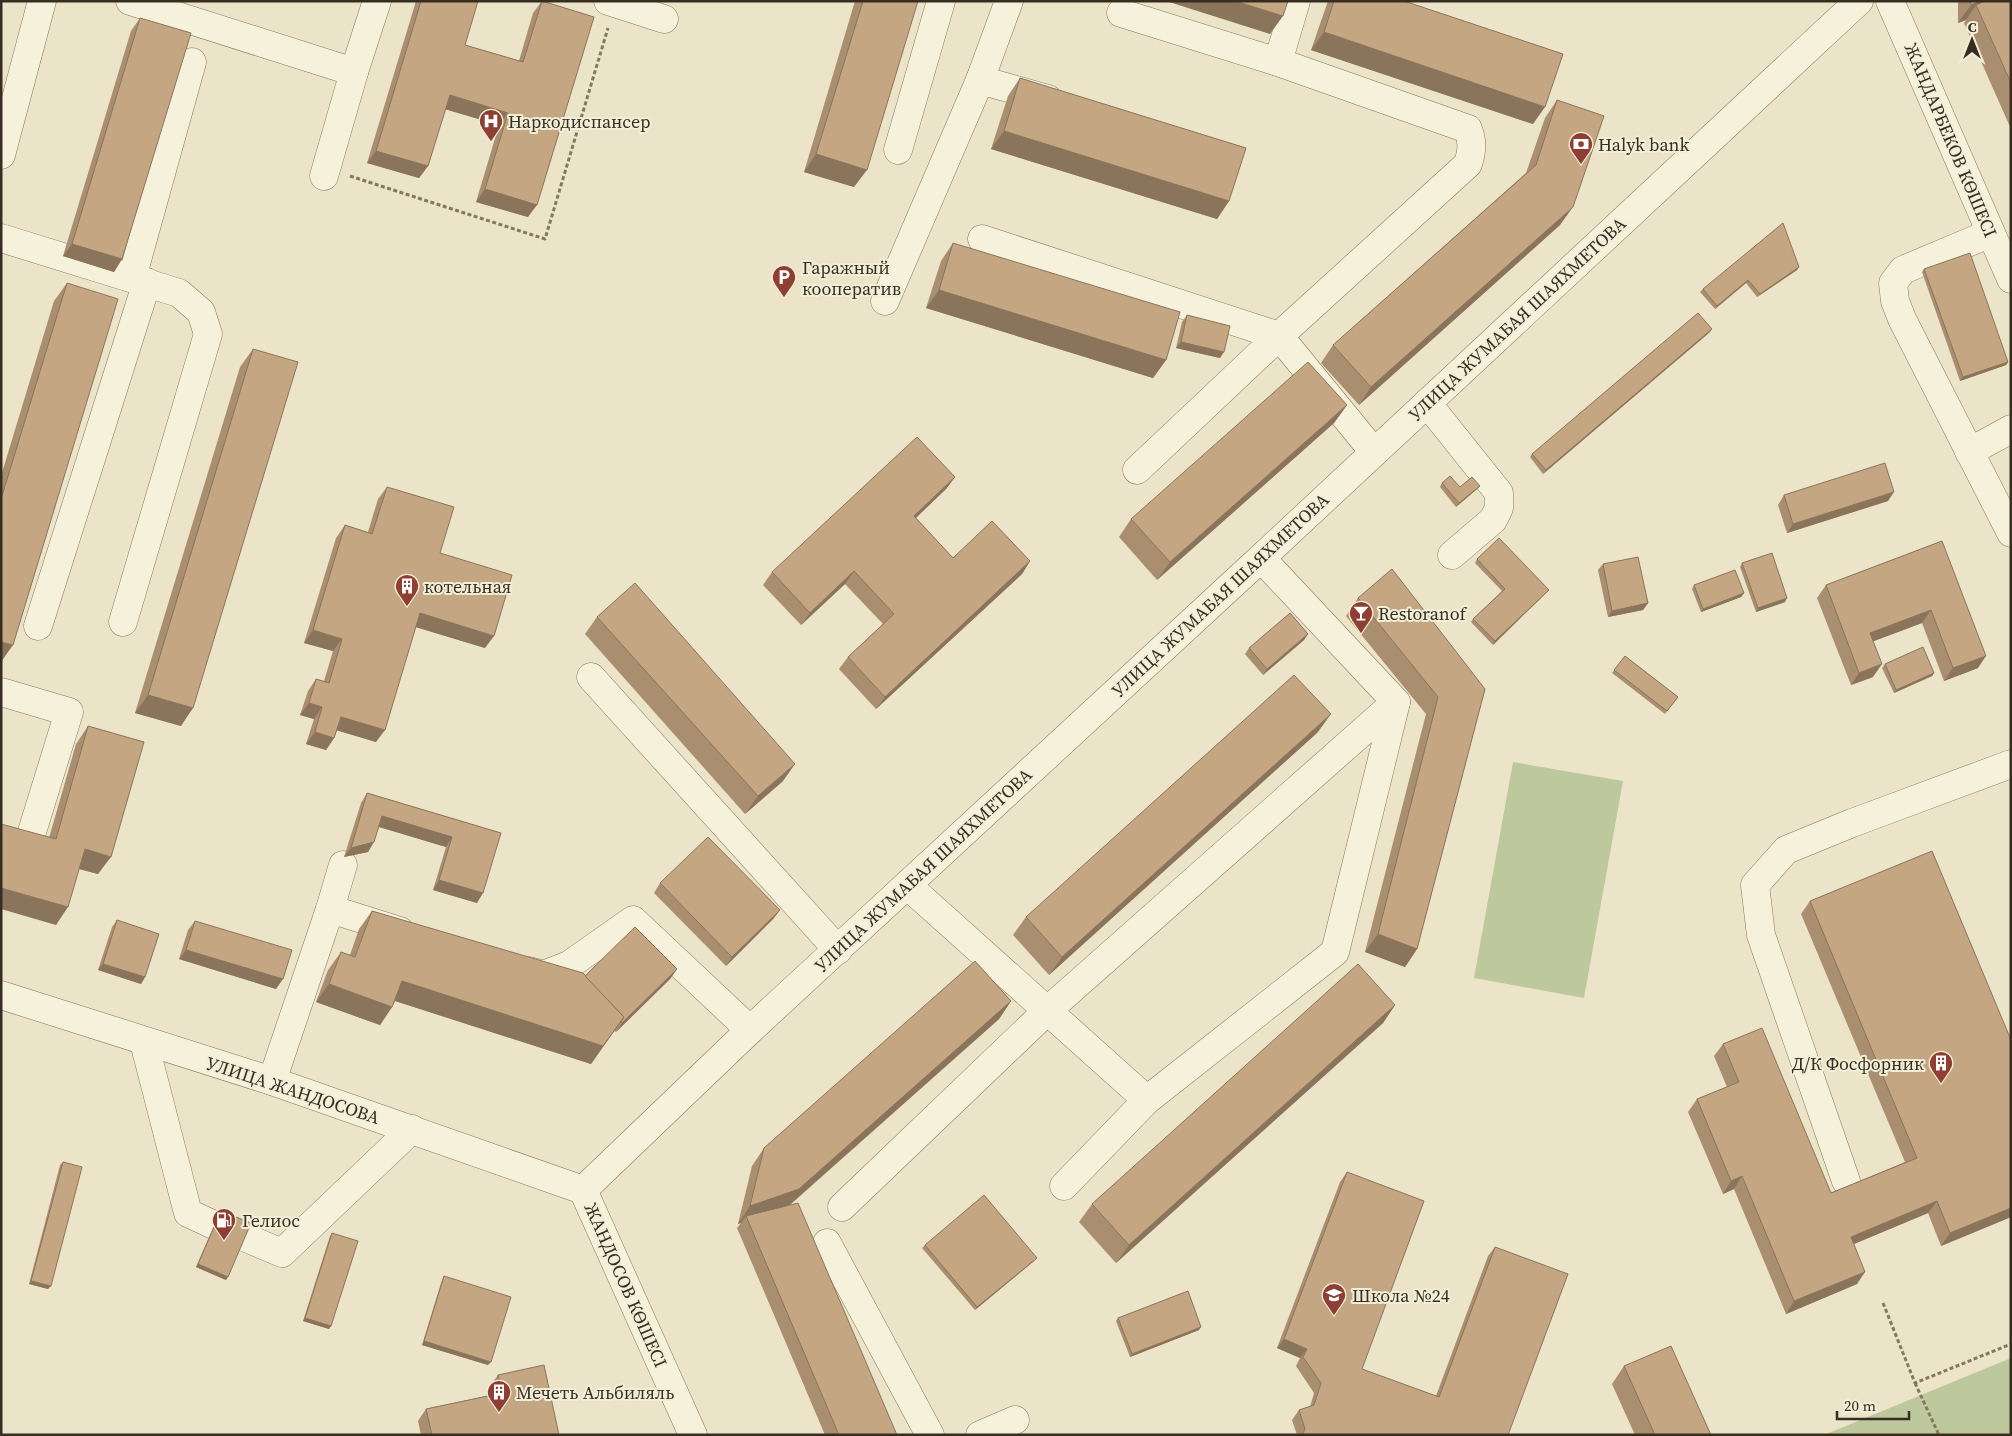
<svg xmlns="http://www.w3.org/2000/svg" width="2012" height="1436" viewBox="0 0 2012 1436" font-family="'Source Serif 4',serif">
<rect width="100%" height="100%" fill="#ebe4c9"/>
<g fill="#bec89d">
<polygon points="1513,762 1623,781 1584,998 1474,978"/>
<polygon points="2011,1358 2011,1435 1824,1435"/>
</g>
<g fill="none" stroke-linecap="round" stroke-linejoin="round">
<g stroke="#85785f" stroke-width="29">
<g id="minor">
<polyline points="130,1 354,72"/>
<polyline points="608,1 664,19"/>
<polyline points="1009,1 980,80 1048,99"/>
<polyline points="1890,1 2011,279"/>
<polyline points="1121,13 1278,62 1296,1"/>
<path d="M 1278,62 L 1468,129 C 1473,142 1472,151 1468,164 L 1279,336 L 1374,452"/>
<polyline points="898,150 941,1"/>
<polyline points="1,155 42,1"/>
<polyline points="324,176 354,72 377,1"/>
<polyline points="1991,233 1903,270 1893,283 1895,301 1902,319 2011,533"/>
<polyline points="1,238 179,293 201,312 208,334 123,622"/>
<polyline points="982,239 1279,336 1137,470"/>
<polyline points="132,278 192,62"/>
<polyline points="885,301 980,80"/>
<polyline points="1427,403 1499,493 1499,508 1493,520 1452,555"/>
<polyline points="1969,452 2011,429"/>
<polyline points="38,626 147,282"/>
<polyline points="591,677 838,950"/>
<polyline points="1,692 69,712 31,835"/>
<polyline points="907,885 1147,1100"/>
<polyline points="330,909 400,931"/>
<polyline points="529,971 543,975 569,965 633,920 750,1030"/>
<polyline points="1,995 272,1081 583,1190"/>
<polyline points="144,1042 188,1213 214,1225"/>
<polyline points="272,1081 330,909 343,865"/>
<polyline points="1846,1181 1761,935 1755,885 1786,850 1852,823 2011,764"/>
<polyline points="1064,1186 1147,1100 1335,952 1396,702"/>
<polyline points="583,1190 750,1030 1261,558 1859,1"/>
<polyline points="583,1190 693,1435"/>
<polyline points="842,1207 1047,1011 1396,702 1261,558"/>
<polyline points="244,1237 282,1253 412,1129"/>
<polyline points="827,1243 930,1435"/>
<polyline points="980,1435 1015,1420"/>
</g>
</g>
<g stroke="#85785f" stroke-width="3" stroke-dasharray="4 2.5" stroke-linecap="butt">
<polyline points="350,176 545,239 608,28"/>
<polyline points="1883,1303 1915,1383 2011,1344"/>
<polyline points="1915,1383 1939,1435"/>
</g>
<use href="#minor" stroke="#f6f1db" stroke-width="28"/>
</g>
<g fill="#a98f70">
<polygon points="416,1 478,1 465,45 519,61 533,13 542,1 528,217 476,202 499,125 445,109 428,166 419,178 367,163"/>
<polygon points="855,1 918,1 854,187 804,172"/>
<polygon points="1328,1 1404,1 1533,124 1311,50"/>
<polygon points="1958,1 2011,1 2011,129 1964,23 1966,20 1958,23"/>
<polygon points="140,18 122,259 114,272 63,256 131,31"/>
<polygon points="1020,78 1229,201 1217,219 991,149 1008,96"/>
<polygon points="1557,100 1560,225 1359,405 1321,363 1333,345 1526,173 1545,118"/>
<polygon points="953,243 1166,360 1153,378 926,308 941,261"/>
<polygon points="1799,267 1797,270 1757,297 1746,283 1715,309 1700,292 1703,289"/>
<polygon points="1924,269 2008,362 2006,365 1960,381 1922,272"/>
<polygon points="67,283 1,662 1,476 54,301"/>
<polygon points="1187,315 1220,358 1176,348 1182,322"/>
<polygon points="1710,332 1543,474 1530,457 1532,454"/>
<polygon points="253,349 181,726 135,713 240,367"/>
<polygon points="1347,405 1334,423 1157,580 1119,537 1131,519"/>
<polygon points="955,477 946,489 916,518 953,558 1030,561 1022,574 876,709 839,669 848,657 883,624 845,584 801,625 763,585 772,572"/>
<polygon points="1442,483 1460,487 1480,486 1477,489 1456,507 1440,487"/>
<polygon points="387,487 440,553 485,648 416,627 376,742 337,730 334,738 326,750 306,744 314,719 300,715 308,691 316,679 324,681 333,651 304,643 336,538 345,525 368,532 378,499"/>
<polygon points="1784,495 1888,501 1787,533 1778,505"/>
<polygon points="1942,541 1978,668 1944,681 1922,623 1873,641 1873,677 1851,685 1817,598 1826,585"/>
<polygon points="1477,559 1549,590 1546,593 1493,645 1471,622 1473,619 1502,591 1475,563"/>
<polygon points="1742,563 1785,602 1756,612 1740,567"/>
<polygon points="1603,564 1648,603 1643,610 1608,617 1598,570"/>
<polygon points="1694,585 1744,593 1741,597 1701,612 1692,589"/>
<polygon points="1358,598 1485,689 1417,949 1405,967 1365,952 1426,714 1346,616"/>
<polygon points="597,617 783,781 745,814 585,634"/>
<polygon points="1308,634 1304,640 1263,675 1245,654 1249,648"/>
<polygon points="1625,656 1678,697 1665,714 1612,673"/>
<polygon points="1885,664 1934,673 1932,676 1894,693 1882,668"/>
<polygon points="88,726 98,874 79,869 56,925 49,838 76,744"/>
<polygon points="1318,732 1049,975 1013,935 1026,917"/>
<polygon points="367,793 501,833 477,903 433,890 446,847 379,827 368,852 344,857 361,803"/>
<polygon points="660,883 780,910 773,919 726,966 654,893"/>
<polygon points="1810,901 2011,1217 1941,1246 1928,1213 1854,1244 1857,1284 1786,1314 1734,1189 1723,1194 1688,1112 1697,1099 1727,1087 1714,1056 1723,1044 1831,1193 1905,1162 1801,914"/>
<polygon points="372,911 585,976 677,969 670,979 616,1032 614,1031 591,1064 395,1001 392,1007 380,1025 316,1002 328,970 341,952 350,955 359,929"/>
<polygon points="117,920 145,977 141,984 98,970 112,927"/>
<polygon points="195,921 276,989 179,959 188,930"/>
<polygon points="1011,1001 999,1019 790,1205 897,1435 825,1435 737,1228 741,1223 738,1224 752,1166 764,1148"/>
<polygon points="1395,1005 1383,1023 1116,1263 1079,1222 1092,1204"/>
<polygon points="63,1162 48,1289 29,1284 60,1165"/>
<polygon points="1347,1172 1362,1369 1436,1396 1488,1256 1495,1247 1508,1435 1297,1435 1292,1420 1299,1410 1310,1407 1314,1393 1296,1366 1300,1358 1277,1348 1340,1182"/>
<polygon points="221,1211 226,1280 196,1267 219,1214"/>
<polygon points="332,1233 331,1326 329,1329 303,1321 330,1236"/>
<polygon points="925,1245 1034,1261 975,1310 922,1248"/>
<polygon points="444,1276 488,1365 422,1345 442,1280"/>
<polygon points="1118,1318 1199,1330 1130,1357 1116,1321"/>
<polygon points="1624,1366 1711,1435 1635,1435 1612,1384"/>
<polygon points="498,1375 559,1435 421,1435 418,1421 426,1409 491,1395 489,1387"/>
</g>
<g fill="#8a745b">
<polygon points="1166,1 1235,1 1283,16 1270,34"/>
<polygon points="1980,1 2008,1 1976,5 1966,20 1958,23 1971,5"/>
<polygon points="1324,32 1545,107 1533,124 1311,50"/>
<polygon points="450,95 508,113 499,125 441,108"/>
<polygon points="1004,131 1229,201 1217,219 991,149"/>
<polygon points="376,151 428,166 419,178 367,163"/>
<polygon points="816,154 867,170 854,187 804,172"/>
<polygon points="485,189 537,205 528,217 476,202"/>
<polygon points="1573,207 1560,225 1359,405 1371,387"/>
<polygon points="72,244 122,259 114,272 63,256"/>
<polygon points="1799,267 1797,270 1757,297 1760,294"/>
<polygon points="1748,280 1746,283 1715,309 1717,306"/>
<polygon points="939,290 1166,360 1153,378 926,308"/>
<polygon points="1712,329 1710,332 1543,474 1546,470"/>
<polygon points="1181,342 1224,352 1220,358 1176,348"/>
<polygon points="2008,362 2006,365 1960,381 1963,377"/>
<polygon points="1347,405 1334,423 1157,580 1170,562"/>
<polygon points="955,477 946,489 905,528 914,516"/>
<polygon points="1480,486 1477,489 1456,507 1459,503"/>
<polygon points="1894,492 1888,501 1787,533 1793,524"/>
<polygon points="1030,561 1022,574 876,709 885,697"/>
<polygon points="854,571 845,584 801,625 810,613"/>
<polygon points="1549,590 1546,593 1493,645 1495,641"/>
<polygon points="1744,593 1741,597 1701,612 1703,609"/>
<polygon points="1787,598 1785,602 1756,612 1758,608"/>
<polygon points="1648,603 1643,610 1608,617 1612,611"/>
<polygon points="1931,610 1922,623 1861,646 1870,633"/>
<polygon points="420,613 494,636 485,648 412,626"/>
<polygon points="313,630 342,639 333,651 304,643"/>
<polygon points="1308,634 1304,640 1263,675 1267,669"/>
<polygon points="1,642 13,645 1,662"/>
<polygon points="1986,656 1978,668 1944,681 1953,668"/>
<polygon points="1882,664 1873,677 1851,685 1859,673"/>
<polygon points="1934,673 1932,676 1894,693 1896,690"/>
<polygon points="148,695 193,708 181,726 135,713"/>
<polygon points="309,703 322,707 314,719 300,715"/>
<polygon points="1331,714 1318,732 1049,975 1062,957"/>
<polygon points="341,717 385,730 376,742 332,729"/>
<polygon points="315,732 334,738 326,750 306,744"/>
<polygon points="795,764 783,781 745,814 758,796"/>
<polygon points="382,816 452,837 446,847 376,826"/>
<polygon points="374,842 368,852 344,857 351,848"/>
<polygon points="85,849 111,857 98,874 72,867"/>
<polygon points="439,880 483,893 477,903 433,890"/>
<polygon points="1,888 68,907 56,925 1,909"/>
<polygon points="780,910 773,919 726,966 732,957"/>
<polygon points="1378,934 1417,949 1405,967 1365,952"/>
<polygon points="186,950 283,979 276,989 179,959"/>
<polygon points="103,964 145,977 141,984 98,970"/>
<polygon points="677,969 670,979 616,1032 622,1023"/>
<polygon points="402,981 624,1017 591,1064 389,999"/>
<polygon points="329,984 392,1007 380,1025 316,1002"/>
<polygon points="1011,1001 999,1019 787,1207 746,1216 741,1223 738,1224 750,1206"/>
<polygon points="1395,1005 1383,1023 1116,1263 1129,1245"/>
<polygon points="1742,1176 1734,1189 1723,1194 1731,1181"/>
<polygon points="1937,1201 1928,1213 1842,1249 1851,1237"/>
<polygon points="2011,1208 2011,1217 1941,1246 1950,1233"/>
<polygon points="1037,1258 1034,1261 975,1310 977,1307"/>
<polygon points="198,1264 228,1277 226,1280 196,1267"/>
<polygon points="1865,1272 1857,1284 1786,1314 1794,1301"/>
<polygon points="31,1281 51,1286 48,1289 29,1284"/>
<polygon points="305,1318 331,1326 329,1329 303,1321"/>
<polygon points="1201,1327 1199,1330 1130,1357 1132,1354"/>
<polygon points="1284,1339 1307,1349 1300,1358 1277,1348"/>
<polygon points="424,1341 491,1362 488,1365 422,1345"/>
</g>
<g fill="#c5a682" stroke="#8a745b">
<polygon points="421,1 478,1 465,45 523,62 542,1 594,17 537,205 485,189 508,113 450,95 428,166 376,151"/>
<polygon points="863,1 918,1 867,170 816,154"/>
<polygon points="1235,1 1288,1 1283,16"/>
<polygon points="1334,1 1404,1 1563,54 1545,107 1324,32"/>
<polygon points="1970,1 1980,1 1971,5"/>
<polygon points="1985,1 2011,1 2011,83 1976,5"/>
<polygon points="140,18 191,33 122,259 72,244"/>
<polygon points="1020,78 1246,148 1229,201 1004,131"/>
<polygon points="1557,100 1604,116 1573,207 1371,387 1333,345 1536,165"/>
<polygon points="1783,223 1799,267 1760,294 1748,280 1717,306 1703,289"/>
<polygon points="953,243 1180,312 1166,360 939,290"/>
<polygon points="1970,253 2008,362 1963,377 1924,269"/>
<polygon points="67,283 118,299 13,645 1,642 1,499"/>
<polygon points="1698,313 1712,329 1546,470 1532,454"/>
<polygon points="1187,315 1230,326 1224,352 1181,342"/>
<polygon points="253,349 298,362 193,708 148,695"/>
<polygon points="1308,362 1347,405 1170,562 1131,519"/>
<polygon points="917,437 955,477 914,516 953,558 992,521 1030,561 885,697 848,657 894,614 854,571 810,613 772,572"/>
<polygon points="1885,463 1894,492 1793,524 1784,495"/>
<polygon points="1450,476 1460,487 1472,477 1480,486 1459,503 1442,483"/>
<polygon points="387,487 454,507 440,553 512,575 494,636 420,613 385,730 341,717 334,738 315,732 322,707 309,703 316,679 329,683 342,639 313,630 345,525 372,534"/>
<polygon points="1499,538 1549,590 1495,641 1473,619 1505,589 1477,559"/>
<polygon points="1942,541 1986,656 1953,668 1931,610 1870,633 1882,664 1859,673 1826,585"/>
<polygon points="1772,553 1787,598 1758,608 1742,563"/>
<polygon points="1638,557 1648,603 1612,611 1603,564"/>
<polygon points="1392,569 1485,689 1417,949 1378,934 1438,697 1358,598"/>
<polygon points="1735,570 1744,593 1703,609 1694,585"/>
<polygon points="635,583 795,764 758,796 597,617"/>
<polygon points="1290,613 1308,634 1267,669 1249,648"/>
<polygon points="1923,647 1934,673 1896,690 1885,664"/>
<polygon points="1625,656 1678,697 1667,711 1614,670"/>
<polygon points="1294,675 1331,714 1062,957 1026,917"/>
<polygon points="88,726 144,742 111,857 85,849 68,907 1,888 1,824 56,839"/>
<polygon points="367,793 501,833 483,893 439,880 452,837 382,816 374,842 351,848"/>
<polygon points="708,837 780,910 732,957 660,883"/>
<polygon points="1932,851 2011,1040 2011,1208 1950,1233 1937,1201 1851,1237 1865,1272 1794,1301 1742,1176 1731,1181 1697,1099 1739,1082 1723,1044 1762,1028 1831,1193 1917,1158 1810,901"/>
<polygon points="372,911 583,973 624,1017 603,1046 402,981 392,1007 329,984 341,952 355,957"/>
<polygon points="117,920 159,934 145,977 103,964"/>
<polygon points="195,921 292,950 283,979 186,950"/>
<polygon points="635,927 677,969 622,1023 621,1022 624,1017 585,976"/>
<polygon points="975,961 1011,1001 799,1189 750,1206 764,1148"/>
<polygon points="1358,964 1395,1005 1129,1245 1092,1204"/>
<polygon points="63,1162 82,1167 51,1286 31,1281"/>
<polygon points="1347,1172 1424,1201 1362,1369 1439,1397 1495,1247 1568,1274 1508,1435 1302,1435 1305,1429 1299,1410 1314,1405 1321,1383 1303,1357 1307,1349 1284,1339"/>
<polygon points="984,1195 1037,1258 977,1307 925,1245"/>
<polygon points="798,1203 897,1435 839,1435 746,1216"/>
<polygon points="221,1211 251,1223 228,1277 198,1264"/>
<polygon points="332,1233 358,1241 331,1326 305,1318"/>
<polygon points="444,1276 511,1297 491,1362 424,1341"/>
<polygon points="1188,1291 1201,1327 1132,1354 1118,1318"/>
<polygon points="1671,1346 1711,1435 1655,1435 1624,1366"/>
<polygon points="544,1365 559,1435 432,1435 426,1409 502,1393 498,1375"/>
</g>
<defs>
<g id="hospital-pin" transform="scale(1.25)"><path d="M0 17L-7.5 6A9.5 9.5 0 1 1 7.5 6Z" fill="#8f3e34" stroke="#f3eed7"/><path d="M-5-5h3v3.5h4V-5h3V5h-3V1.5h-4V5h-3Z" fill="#fff"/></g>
<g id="bank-pin" transform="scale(1.25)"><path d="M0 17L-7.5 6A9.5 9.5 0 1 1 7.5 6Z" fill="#8f3e34" stroke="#f3eed7"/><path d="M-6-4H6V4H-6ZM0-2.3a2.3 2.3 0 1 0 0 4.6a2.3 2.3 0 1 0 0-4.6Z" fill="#fff"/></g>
<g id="parking-pin" transform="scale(1.25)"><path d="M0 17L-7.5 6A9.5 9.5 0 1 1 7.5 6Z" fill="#8f3e34" stroke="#f3eed7"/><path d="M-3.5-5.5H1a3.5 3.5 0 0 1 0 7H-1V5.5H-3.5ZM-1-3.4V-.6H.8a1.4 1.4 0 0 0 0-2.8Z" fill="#fff"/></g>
<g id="building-pin" transform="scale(1.25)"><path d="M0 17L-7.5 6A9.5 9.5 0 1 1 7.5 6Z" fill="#8f3e34" stroke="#f3eed7"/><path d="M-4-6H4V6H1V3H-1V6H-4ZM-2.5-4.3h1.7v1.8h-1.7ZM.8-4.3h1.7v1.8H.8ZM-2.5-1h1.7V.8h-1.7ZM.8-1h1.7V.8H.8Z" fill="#fff"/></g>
<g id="bar-pin" transform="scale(1.25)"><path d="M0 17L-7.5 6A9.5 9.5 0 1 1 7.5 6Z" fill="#8f3e34" stroke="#f3eed7"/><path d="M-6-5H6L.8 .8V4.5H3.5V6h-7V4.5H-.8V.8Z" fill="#fff"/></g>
<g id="fuel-pin" transform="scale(1.25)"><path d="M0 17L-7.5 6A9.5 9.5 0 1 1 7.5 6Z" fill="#8f3e34" stroke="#f3eed7"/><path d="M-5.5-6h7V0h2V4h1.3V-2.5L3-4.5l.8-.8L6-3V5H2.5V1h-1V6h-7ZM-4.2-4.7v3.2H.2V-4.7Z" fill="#fff"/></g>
<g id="school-pin" transform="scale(1.25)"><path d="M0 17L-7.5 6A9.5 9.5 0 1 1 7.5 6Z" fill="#8f3e34" stroke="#f3eed7"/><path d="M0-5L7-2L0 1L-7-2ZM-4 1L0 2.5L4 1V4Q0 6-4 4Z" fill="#fff"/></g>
</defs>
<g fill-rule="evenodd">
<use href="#hospital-pin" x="491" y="121"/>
<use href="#bank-pin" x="1581" y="144"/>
<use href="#parking-pin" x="784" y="277"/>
<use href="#building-pin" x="407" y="586"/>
<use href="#bar-pin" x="1361" y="613"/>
<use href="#building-pin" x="1941" y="1063"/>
<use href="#fuel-pin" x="224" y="1220"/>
<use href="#school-pin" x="1334" y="1295"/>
<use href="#building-pin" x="499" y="1392"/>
</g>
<g text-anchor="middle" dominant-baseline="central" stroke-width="4" stroke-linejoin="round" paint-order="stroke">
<g font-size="18" fill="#372e21" stroke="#f3eed7" text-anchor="start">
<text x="508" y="121">Наркодиспансер</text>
<text x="1598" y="144">Halyk bank</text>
<text x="802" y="267">Гаражный<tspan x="802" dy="21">кооператив</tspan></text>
<text x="424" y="586">котельная</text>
<text x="1378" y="613">Restoranof</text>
<text x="1924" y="1063" text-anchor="end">Д/К Фосфорник</text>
<text x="242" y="1220">Гелиос</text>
<text x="1352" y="1295">Школа №24</text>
<text x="516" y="1392">Мечеть Альбиляль</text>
</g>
<g font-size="18" fill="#372e21" stroke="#f3eed7">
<text transform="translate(1951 140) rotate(67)">ЖАНДАРБЕКОВ КӨШЕСІ</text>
<text transform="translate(1517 319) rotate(-43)">УЛИЦА ЖУМАБАЯ ШАЯХМЕТОВА</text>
<text transform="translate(1220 595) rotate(-43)">УЛИЦА ЖУМАБАЯ ШАЯХМЕТОВА</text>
<text transform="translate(923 870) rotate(-43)">УЛИЦА ЖУМАБАЯ ШАЯХМЕТОВА</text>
<text transform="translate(293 1090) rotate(18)">УЛИЦА ЖАНДОСОВА</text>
<text transform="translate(626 1285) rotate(66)">ЖАНДОСОВ КӨШЕСІ</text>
</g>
</g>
<rect width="2012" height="1436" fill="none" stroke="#372e21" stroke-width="5"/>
<g transform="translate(1972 40)" stroke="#f3eed7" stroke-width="4" paint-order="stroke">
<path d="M0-4L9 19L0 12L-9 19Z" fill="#372e21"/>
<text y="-8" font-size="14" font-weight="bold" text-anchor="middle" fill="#372e21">С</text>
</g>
<path d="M1837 1411v8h72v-8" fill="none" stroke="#372e21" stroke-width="2.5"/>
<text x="1844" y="1411" font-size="15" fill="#372e21" stroke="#f3eed7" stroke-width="4" paint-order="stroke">20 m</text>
</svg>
